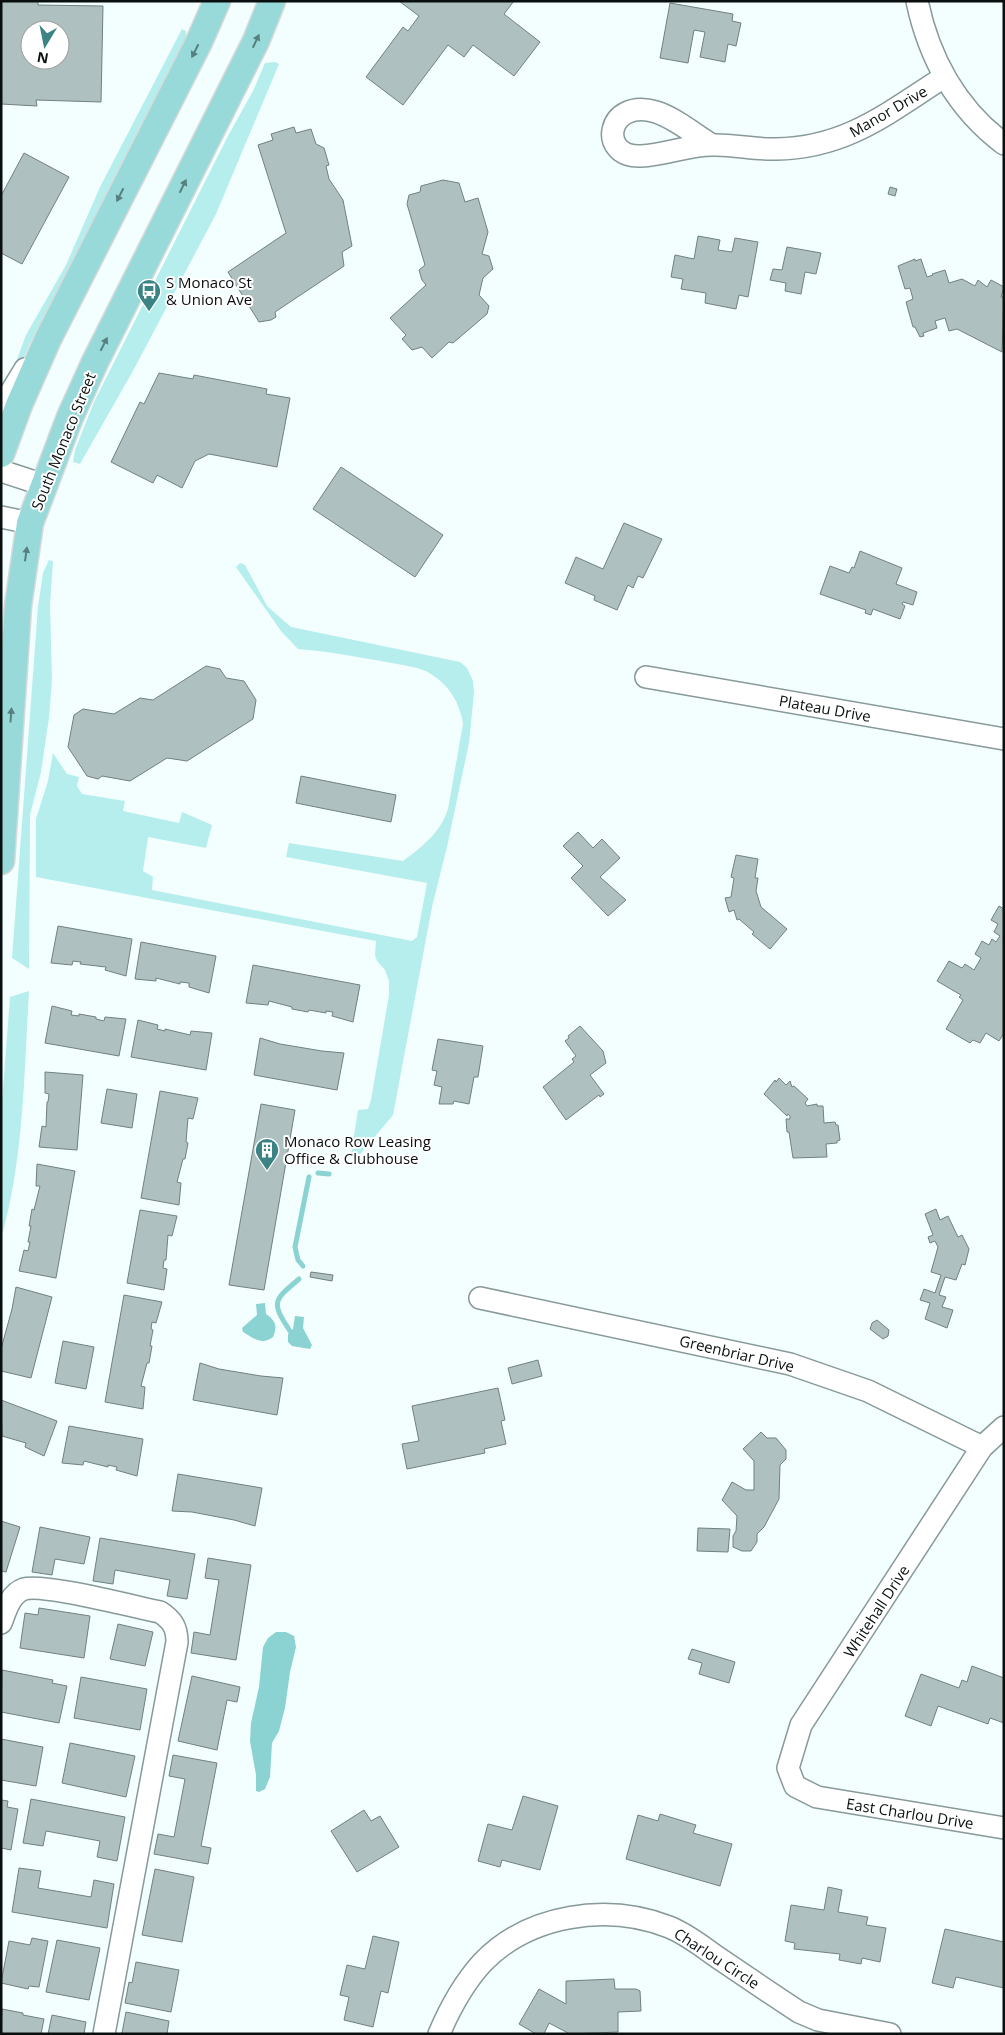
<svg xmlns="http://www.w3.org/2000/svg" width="1005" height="2035" viewBox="0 0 1005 2035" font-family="'Open Sans',sans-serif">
<rect width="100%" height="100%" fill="#f3fefe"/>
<g fill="#b5eeed">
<polygon points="182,29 186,31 186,41 32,339 13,382 13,370 26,335 66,265 100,187"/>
<polygon points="275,62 279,64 216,214 134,369 80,464 73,462 75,450 94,402 228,136 253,91 265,63"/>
<polygon points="49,560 53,561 50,605 52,680 49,718 41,772 30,815 29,969 12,958 38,607 43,573"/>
<path d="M 240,563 L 245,565 L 267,606 L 291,627 L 460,662 L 467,668 L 473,681 L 474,693 L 469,743 L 447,847 L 432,907 L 393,1115 L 357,1158 L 351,1155 L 358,1110 L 368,1109 L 371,1100 L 389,995 L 389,981 L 385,970 L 377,961 L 375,955 L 376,941 L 36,877 L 36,819 L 48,781 L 53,753 L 67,774 L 79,777 L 77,786 L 82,794 L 125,801 L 123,811 L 179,823 L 182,812 L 212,825 L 206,848 L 148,837 L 143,871 L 153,877 L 152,890 L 412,941 L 417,937 L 427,883 L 286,857 L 289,843 L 403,861 C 423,846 440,833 448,809 L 463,724 C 460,703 449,685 431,674 C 419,666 400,665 386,662 C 357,657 328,651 298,649 L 281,631 L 236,567 Z"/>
<path d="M 29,991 C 24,1073 24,1159 1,1239 L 1,1115 L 10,997 Z"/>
</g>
<g fill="#8bd3d2">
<path d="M 265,1303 L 266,1314 C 275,1320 278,1326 273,1337 C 262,1346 253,1338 243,1332 L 242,1328 L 257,1315 L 256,1304 Z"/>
<polygon points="295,1316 304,1317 303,1328 312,1345 310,1349 292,1346 288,1342 288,1334 293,1329"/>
<polygon points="276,1632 286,1632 294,1636 296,1647 290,1672 285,1708 279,1731 272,1743 270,1777 265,1789 259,1792 256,1791 256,1775 250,1741 251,1723 259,1687 263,1647 268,1638"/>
</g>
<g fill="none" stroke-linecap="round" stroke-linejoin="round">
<g stroke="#8bd3d2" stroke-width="5">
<polyline points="318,1173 329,1174"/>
<polyline points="303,1266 298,1260 295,1247 309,1177"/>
<path d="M 290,1331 C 271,1302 273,1301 299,1279"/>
</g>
</g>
<g fill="#aec0c0" stroke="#708181" fill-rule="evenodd">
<path d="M 1,1 L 38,1 L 38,5 L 103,6 L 101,102 L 36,100 L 37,106 L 1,104 ZM 30,30 L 60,30 L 60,60 L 30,60 Z"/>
<polygon points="399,1 514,1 504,14 540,42 514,76 473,45 464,57 448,45 403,105 366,77 403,27 408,31 419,16"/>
<polygon points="670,3 733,14 732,21 741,23 736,46 728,44 725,62 700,57 705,32 694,30 688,63 660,58"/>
<polygon points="294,127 296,133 311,129 316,144 324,148 329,165 326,166 329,179 343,200 352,246 342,252 344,266 275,312 276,317 271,320 259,322 228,272 286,233 258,145 273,140 271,134"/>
<polygon points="24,153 69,177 22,264 1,253 1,196"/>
<polygon points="443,180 459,183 465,202 478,198 488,232 482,254 489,256 493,269 483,278 479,295 489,306 487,314 453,343 449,342 432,358 422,347 412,350 402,339 406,335 390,318 426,285 422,280 419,270 425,265 407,204 409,195 420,192 421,186"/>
<polygon points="890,187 897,189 895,196 888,194"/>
<polygon points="698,236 720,240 718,250 732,252 735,238 758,242 748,297 739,295 736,309 705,303 706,293 681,289 683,279 671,277 675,255 694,259"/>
<polygon points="787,247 821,253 816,274 805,272 801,294 785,291 786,283 770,280 773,269 782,270"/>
<polygon points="915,259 915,261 921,259 927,277 933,275 932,274 945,270 949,283 962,279 975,286 978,280 987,287 991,280 1004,287 1001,297 1004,297 1002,352 957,329 949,331 945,318 935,321 937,328 923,333 924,336 920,337 915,327 913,327 906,302 913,299 910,288 905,289 898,266"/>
<polygon points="159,373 193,379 194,375 267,389 266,394 290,398 277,467 209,454 195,461 182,488 157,475 153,483 111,462 140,402 144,404"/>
<polygon points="341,467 443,535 415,577 313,509"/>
<polygon points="624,523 662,539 643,578 638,576 633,588 628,585 617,610 594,600 595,596 565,583 576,557 603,569"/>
<polygon points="860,551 902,568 896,584 917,592 913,605 903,602 902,604 905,606 900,619 873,609 871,615 865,613 866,610 820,594 830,566 849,573 852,567 854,568"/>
<polygon points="206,666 220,669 226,678 244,681 256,700 253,719 187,761 167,758 130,781 102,776 98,779 87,776 68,747 74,715 83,709 114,714 140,698 153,700"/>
<polygon points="301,776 396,795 391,822 296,803"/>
<polygon points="578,832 593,848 602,839 620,858 600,877 626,900 608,916 571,878 583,866 563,846"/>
<polygon points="736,855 758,859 755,878 758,878 756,891 761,907 787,929 770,949 752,934 754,932 739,919 737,920 734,910 729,912 725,898 731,897 734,878 731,877"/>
<polygon points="999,906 1004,909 1004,1033 999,1041 986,1033 980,1043 973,1040 970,1043 946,1029 963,1000 959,997 961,995 937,981 949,961 962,968 965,964 974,970 981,958 975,954 982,941 989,945 992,939 996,942 1000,936 994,932 998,924 991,920"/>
<polygon points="58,926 132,939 126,976 105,970 106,967 80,964 81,962 73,961 72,965 51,963"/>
<polygon points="141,942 216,956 209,993 189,987 189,983 180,982 180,984 156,978 156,981 135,979"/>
<polygon points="253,965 360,985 353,1022 332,1016 333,1012 326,1011 326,1013 309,1010 308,1012 292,1009 292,1007 269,1001 268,1005 246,1003"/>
<polygon points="52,1006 72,1011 71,1015 79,1016 79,1014 96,1017 96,1019 104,1021 105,1017 126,1019 119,1056 45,1043"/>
<polygon points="138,1020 158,1025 157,1029 165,1031 165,1029 190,1035 191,1031 212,1033 206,1070 131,1057"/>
<polygon points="580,1026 603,1051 606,1063 590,1075 604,1094 600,1097 599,1095 566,1120 543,1087 574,1062 572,1059 576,1056 565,1041 569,1038 568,1036"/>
<polygon points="260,1038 280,1044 322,1051 344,1053 337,1090 254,1075"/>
<polygon points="438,1039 483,1046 478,1077 474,1077 469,1104 454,1101 453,1104 439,1104 442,1087 434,1085 437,1071 432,1070"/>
<polygon points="45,1072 83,1075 77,1150 39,1147 42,1126 46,1127 47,1102 48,1102 49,1094 45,1093"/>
<polygon points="779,1078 786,1085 790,1081 792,1087 794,1086 808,1099 805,1103 807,1106 817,1104 817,1106 823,1106 824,1123 835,1122 836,1125 838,1125 840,1140 837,1141 837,1143 826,1144 827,1157 793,1158 789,1132 787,1132 786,1119 790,1119 790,1116 788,1114 787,1116 764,1094 775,1080 776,1082"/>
<polygon points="107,1089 137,1094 132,1128 101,1123"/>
<polygon points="160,1091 198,1098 193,1119 188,1118 186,1142 188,1143 185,1159 183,1159 177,1182 181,1183 179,1205 141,1198"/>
<polygon points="261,1104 295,1110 264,1290 229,1285"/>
<polygon points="37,1164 75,1171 56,1278 19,1271 24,1250 28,1251 30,1242 28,1242 31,1226 29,1226 32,1209 34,1210 40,1186 36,1186"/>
<polygon points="936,1209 940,1220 948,1216 958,1237 962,1235 969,1249 965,1265 962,1264 956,1280 945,1277 939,1295 946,1297 942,1307 953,1310 947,1328 925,1319 930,1303 920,1300 924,1289 935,1293 941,1275 931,1272 938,1247 935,1241 930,1243 928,1237 933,1235 925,1214"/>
<polygon points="140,1210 177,1216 172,1236 168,1235 166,1260 164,1260 163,1268 167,1269 164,1290 127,1283"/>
<polygon points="311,1272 333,1275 332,1281 310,1277"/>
<polygon points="16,1287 52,1297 31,1378 1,1371 1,1349 12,1309"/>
<polygon points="124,1295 162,1302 156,1323 152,1322 151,1329 153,1330 150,1346 152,1346 149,1363 147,1363 141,1386 145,1387 143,1409 105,1402"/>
<polygon points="877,1320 889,1330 888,1336 883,1339 870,1329 872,1323"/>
<polygon points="63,1341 94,1347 86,1389 55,1383"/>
<polygon points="538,1360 542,1376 512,1384 508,1368"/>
<polygon points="200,1363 219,1369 261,1376 283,1378 277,1415 193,1400"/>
<polygon points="498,1388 505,1420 501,1421 506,1444 484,1449 485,1453 407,1469 402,1444 419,1441 412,1406"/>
<polygon points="1,1400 57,1421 44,1456 25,1447 26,1443 2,1436"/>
<polygon points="69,1426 143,1439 137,1476 116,1470 117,1467 108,1465 108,1467 84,1461 83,1465 62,1463"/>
<polygon points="761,1432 767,1438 776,1438 786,1450 786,1459 780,1465 779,1499 764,1527 757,1534 757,1542 751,1551 742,1551 733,1547 733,1536 736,1531 737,1516 722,1500 732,1482 746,1490 754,1490 754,1461 743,1449"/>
<polygon points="178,1474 262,1488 255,1526 234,1520 192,1512 172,1511"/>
<polygon points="1,1521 20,1527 6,1572 1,1571"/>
<polygon points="40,1527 90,1537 84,1564 55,1559 52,1575 32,1572"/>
<polygon points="698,1528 730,1529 728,1552 697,1551"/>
<polygon points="100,1538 195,1554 187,1599 167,1596 170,1580 115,1570 113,1584 93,1581"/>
<polygon points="208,1558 251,1565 236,1660 191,1653 194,1632 210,1635 219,1580 205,1578"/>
<polygon points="39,1608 90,1616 84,1658 20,1648 25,1613 38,1615"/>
<polygon points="118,1624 153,1632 145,1666 110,1659"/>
<polygon points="692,1649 735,1662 729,1683 699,1674 702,1663 688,1659"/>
<polygon points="972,1666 1004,1678 1004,1723 990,1718 988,1724 938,1706 931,1726 905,1716 921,1674 959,1688 962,1680 967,1682"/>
<polygon points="2,1670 53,1680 52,1683 67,1686 59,1723 1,1712"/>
<polygon points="192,1676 240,1687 237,1702 227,1700 217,1750 178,1741"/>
<polygon points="81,1677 147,1689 140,1730 74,1718"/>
<polygon points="1,1739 43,1747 36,1786 1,1780"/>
<polygon points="70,1743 135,1756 126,1797 62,1783"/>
<polygon points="173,1755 217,1763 201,1846 211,1848 208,1864 154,1854 158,1834 174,1837 185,1779 169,1776"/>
<polygon points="523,1796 558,1806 540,1870 502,1860 500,1867 478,1861 488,1824 512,1830"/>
<polygon points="31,1799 125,1817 117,1861 97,1857 100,1841 46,1831 43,1846 23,1843"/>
<polygon points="1,1800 8,1801 7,1807 18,1809 11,1850 1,1848"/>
<polygon points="364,1810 371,1821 380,1816 399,1847 357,1872 331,1831"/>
<polygon points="660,1814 696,1825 693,1833 732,1844 720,1886 626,1859 638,1815 658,1821"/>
<polygon points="19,1868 41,1871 38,1888 91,1897 94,1880 114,1884 107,1928 12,1912"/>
<polygon points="155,1869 194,1877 182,1942 142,1935"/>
<polygon points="828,1887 842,1890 838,1912 868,1917 866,1925 886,1928 880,1962 862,1958 861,1964 839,1960 840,1954 794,1949 795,1943 785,1941 791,1905 824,1910"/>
<polygon points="945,1929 1004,1942 1004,1988 956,1977 953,1988 932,1983"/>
<polygon points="373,1936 399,1942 388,1993 381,1991 373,2027 344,2020 349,1997 340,1995 347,1965 365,1969"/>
<polygon points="32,1938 48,1941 39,1987 29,1986 28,1989 1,1983 9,1941 30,1945"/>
<polygon points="57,1940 100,1948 89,2000 46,1992"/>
<polygon points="136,1962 179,1970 171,2012 125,2003 129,1982 132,1983"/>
<polygon points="614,1979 615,1989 636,1989 640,1991 641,2011 618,2012 618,2032 570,2034 549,2023 544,2034 536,2034 519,2024 539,1989 566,2004 566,1981"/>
<polygon points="2,2009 23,2013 23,2015 44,2019 41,2034 1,2034"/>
<polygon points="126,2012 169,2021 167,2034 119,2034 122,2033"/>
<polygon points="52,2015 86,2022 84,2034 48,2034"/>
</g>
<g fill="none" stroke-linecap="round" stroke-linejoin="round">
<g stroke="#879999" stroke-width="24">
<g id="minor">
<path d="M 917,1 C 929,58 957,109 1004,144"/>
<path d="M 712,145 C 694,134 675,118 656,112 C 606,97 597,158 641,156 C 665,155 688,145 712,145 C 733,144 755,150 776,149 C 846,148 888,113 944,77"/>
<polyline points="1,403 8,397 25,369"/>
<polyline points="1,471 44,485"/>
<polyline points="1,517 30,523"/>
<polyline points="646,677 1004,739"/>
<polyline points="480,1298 790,1364 868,1391 982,1447"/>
<polyline points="1004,1427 982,1447 801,1725 788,1768 795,1786 817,1797 1004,1828"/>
<path d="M 1,1623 C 6,1610 10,1594 24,1589 C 43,1583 135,1607 160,1612 C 172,1620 177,1627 177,1642 L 104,2034"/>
<path d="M 439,2034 C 450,2008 463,1984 482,1963 C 529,1914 607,1903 669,1927 C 689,1935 705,1949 723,1961 C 748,1978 773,1995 799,2012 L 818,2020 L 890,2034"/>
</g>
</g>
<g stroke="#d8d9d9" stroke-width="29">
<g id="major">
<polyline points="1,454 19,405 48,339 199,42 217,1"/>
<polyline points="1,861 18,606 30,523 70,417 95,362 256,41 272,1"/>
</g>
</g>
<use href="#minor" stroke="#fff" stroke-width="21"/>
<use href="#major" stroke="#98dada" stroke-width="26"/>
</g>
<defs><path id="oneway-solid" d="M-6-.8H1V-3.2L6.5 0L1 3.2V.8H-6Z" transform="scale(1.25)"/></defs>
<g fill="#587f7f">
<use href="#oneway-solid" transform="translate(256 41) rotate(-65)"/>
<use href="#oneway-solid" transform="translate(195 51) rotate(117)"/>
<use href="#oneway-solid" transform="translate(183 186) rotate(-64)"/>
<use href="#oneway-solid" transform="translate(120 195) rotate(117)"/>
<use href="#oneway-solid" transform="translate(104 344) rotate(-63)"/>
<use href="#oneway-solid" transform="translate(26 554) rotate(-82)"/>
<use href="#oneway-solid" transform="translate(11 715) rotate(-86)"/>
</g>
<defs>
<g id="bus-pin" transform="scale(1.25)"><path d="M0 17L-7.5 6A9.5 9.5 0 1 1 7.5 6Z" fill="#3b8483" stroke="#fff"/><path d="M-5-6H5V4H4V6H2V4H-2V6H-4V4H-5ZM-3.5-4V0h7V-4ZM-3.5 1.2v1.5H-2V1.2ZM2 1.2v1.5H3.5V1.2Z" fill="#fff"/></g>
<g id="building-pin" transform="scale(1.25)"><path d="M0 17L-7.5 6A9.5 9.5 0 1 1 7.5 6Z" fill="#3b8483" stroke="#fff"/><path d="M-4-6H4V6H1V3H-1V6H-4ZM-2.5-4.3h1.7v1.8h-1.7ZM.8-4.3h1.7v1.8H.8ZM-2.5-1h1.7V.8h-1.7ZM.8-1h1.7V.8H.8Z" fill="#fff"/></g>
</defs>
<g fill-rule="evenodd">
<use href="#bus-pin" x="149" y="291"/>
<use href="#building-pin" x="267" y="1150"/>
</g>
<g text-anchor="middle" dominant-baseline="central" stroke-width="4" stroke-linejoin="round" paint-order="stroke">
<g font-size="15" fill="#090f0f" stroke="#fff">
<text transform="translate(888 111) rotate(-30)">Manor Drive</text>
<text transform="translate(63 441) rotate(-68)">South Monaco Street</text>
<text transform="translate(825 708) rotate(10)">Plateau Drive</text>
<text transform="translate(737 1353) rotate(13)">Greenbriar Drive</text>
<text transform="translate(876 1611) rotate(-57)">Whitehall Drive</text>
<text transform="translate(910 1813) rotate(9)">East Charlou Drive</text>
<text transform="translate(717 1958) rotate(33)">Charlou Circle</text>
</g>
<g font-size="15" fill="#090f0f" stroke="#fff" text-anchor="start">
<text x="166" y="282">S Monaco St<tspan x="166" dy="17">&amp; Union Ave</tspan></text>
<text x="284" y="1141">Monaco Row Leasing<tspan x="284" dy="17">Office &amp; Clubhouse</tspan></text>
</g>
</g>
<rect width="1005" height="2035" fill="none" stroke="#090f0f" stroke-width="5"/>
<g transform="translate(45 45) rotate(190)"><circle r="24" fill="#ffffff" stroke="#9d9f9f"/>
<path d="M0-4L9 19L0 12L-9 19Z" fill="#3b8483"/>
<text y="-8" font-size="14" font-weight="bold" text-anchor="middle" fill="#090f0f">N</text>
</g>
</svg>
